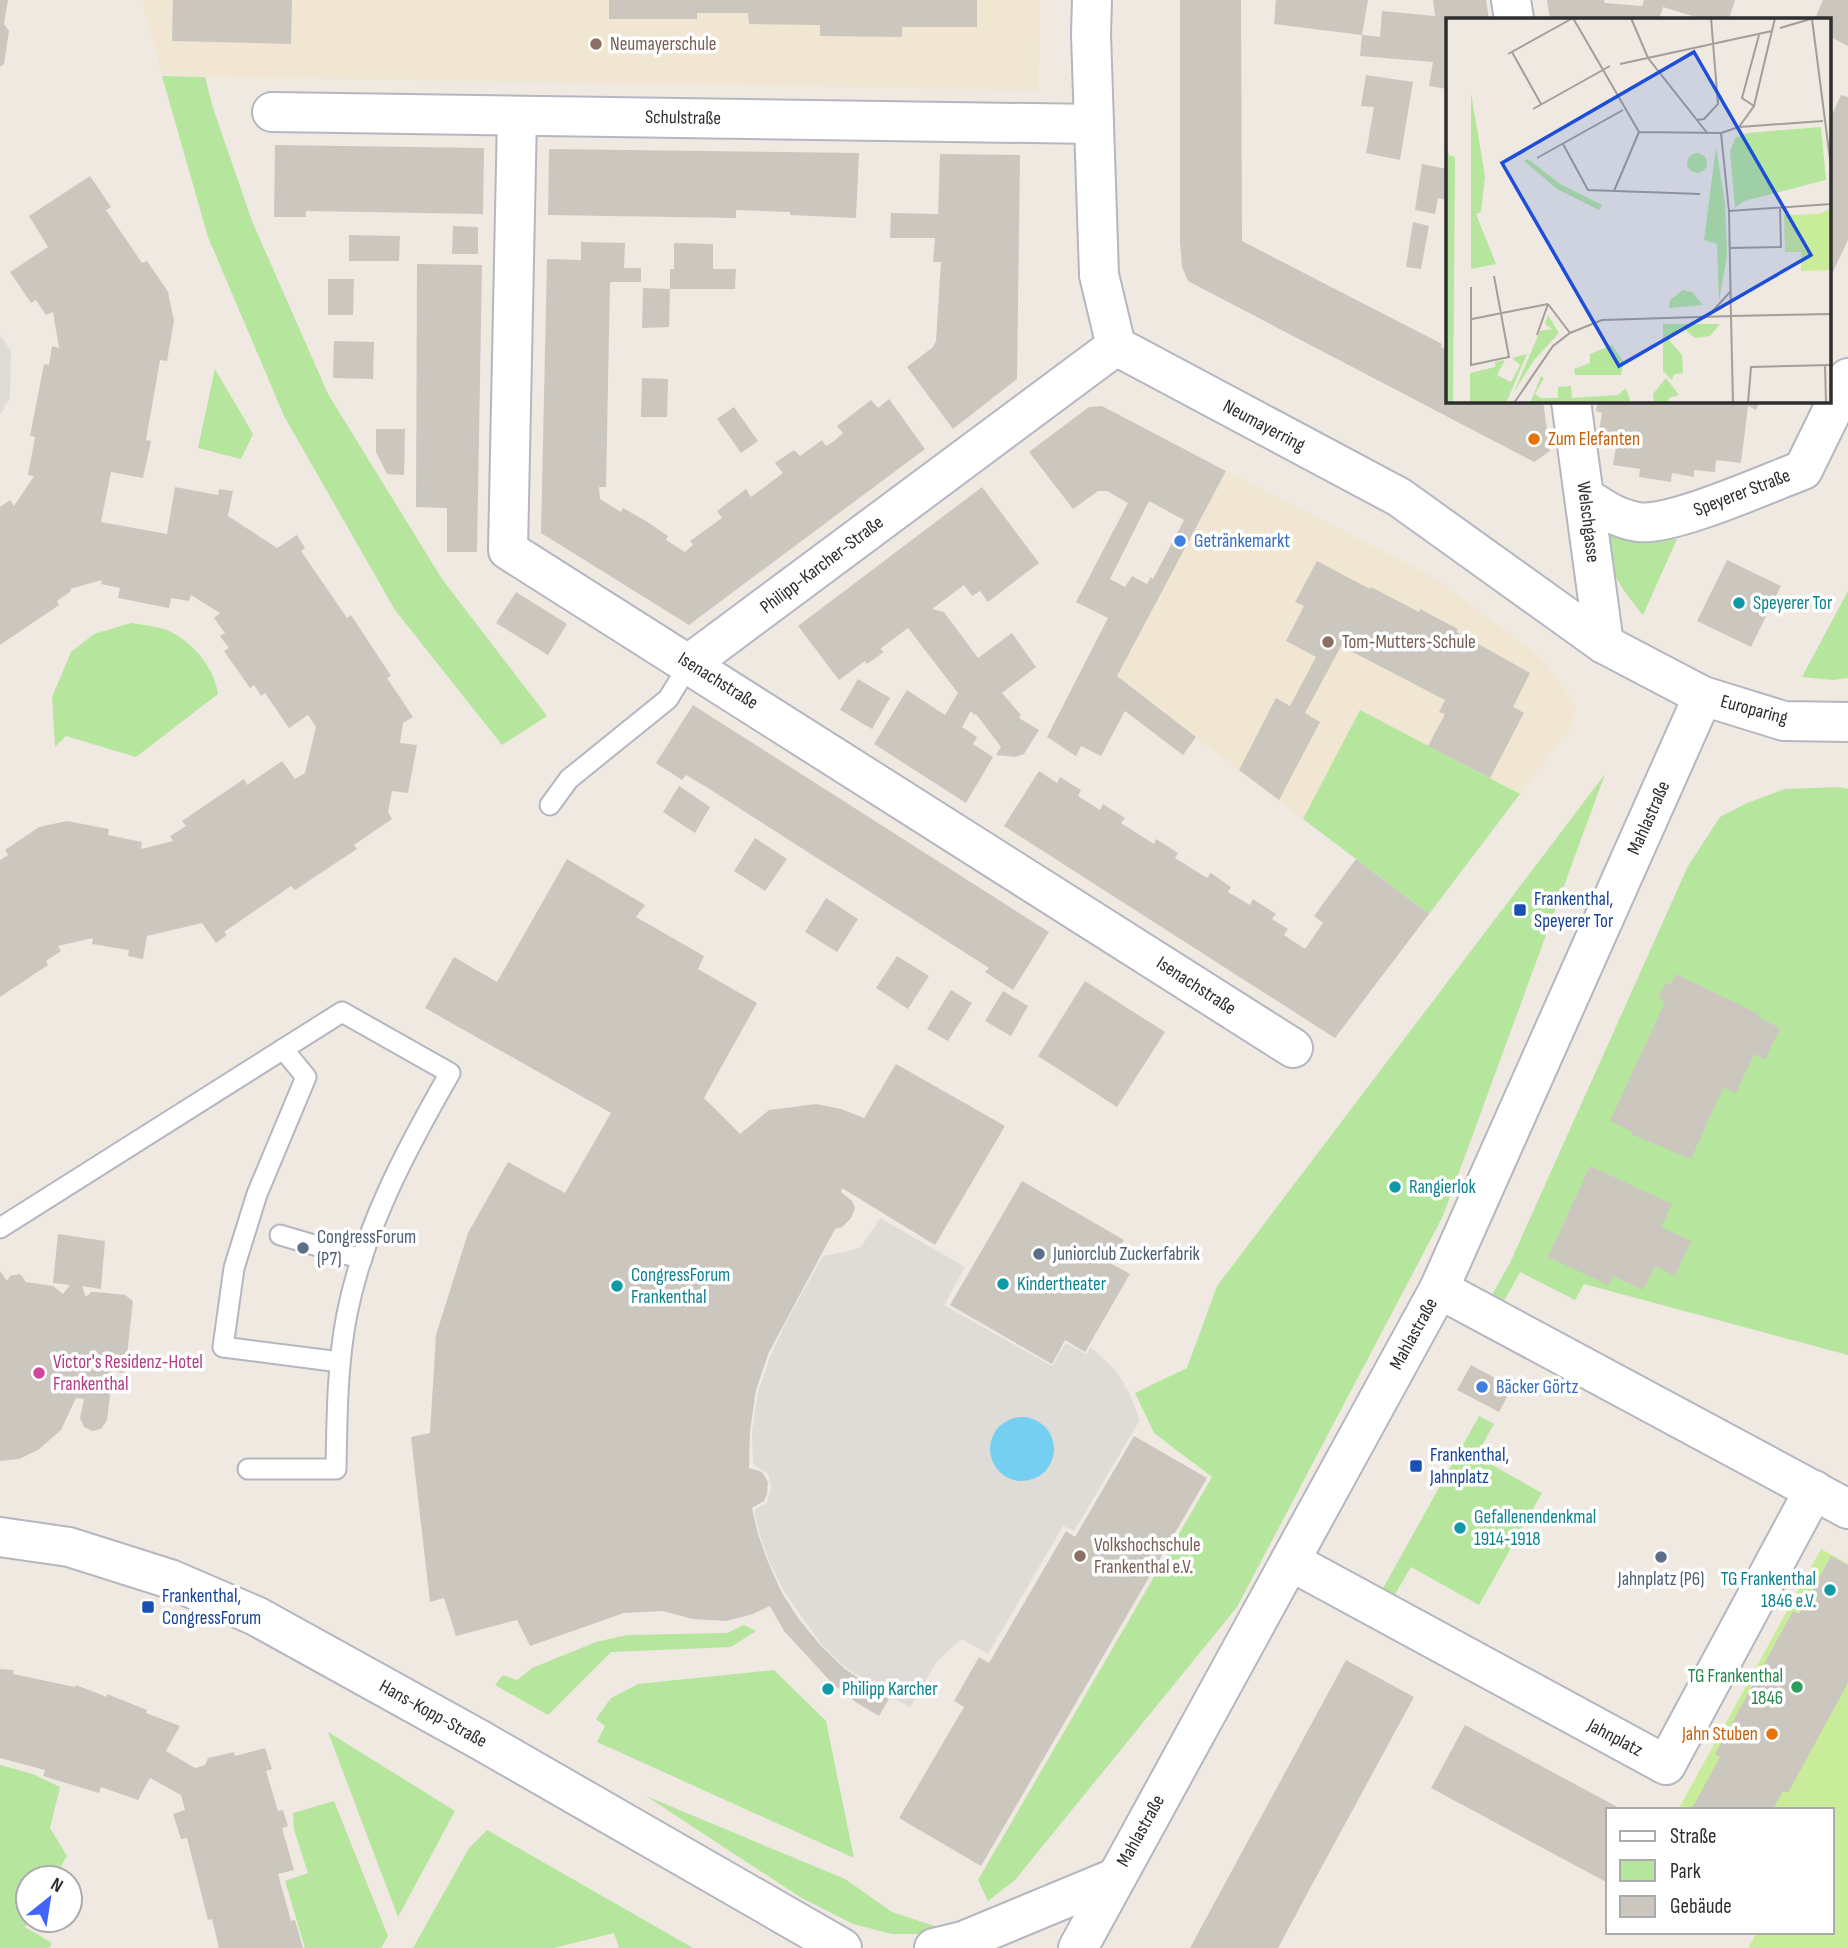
<svg xmlns="http://www.w3.org/2000/svg" width="1848" height="1948" viewBox="0 0 1848 1948" font-family="'Sofia Sans Condensed',sans-serif">
<rect width="100%" height="100%" fill="#efe9e1"/>
<g fill="#f0e6d1">
<polygon points="142,0 1040,0 1038,90 162,76"/>
<polygon points="1226,471 1435,578 1534,652 1547,665 1575,704 1575,716 1571,727 1520,794 1360,710 1303,819 1117,676"/>
</g>
<g fill="#b6e59e">
<polygon points="162,76 205,77 213,108 252,221 328,394 442,579 547,716 502,745 395,610 284,416 208,237"/>
<polygon points="215,369 253,434 241,459 198,448"/>
<path d="M 1600,531 L 1655,540 L 1677,539 L 1643,615 C 1618,585 1609,569 1600,531 Z"/>
<polygon points="1848,591 1848,678 1833,680 1802,677"/>
<path d="M 131,623 C 143,625 158,626 169,631 C 193,642 215,669 218,694 L 136,757 L 66,736 L 55,747 L 52,697 L 71,652 L 94,634 Z"/>
<polygon points="1360,710 1520,794 1429,914 1303,819"/>
<polygon points="1605,774 1443,1216 1237,1607 1015,1880 988,1901 978,1880 1212,1477 1154,1433 1135,1393 1187,1368 1217,1286"/>
<polygon points="1839,787 1848,789 1848,1355 1584,1284 1575,1300 1520,1272 1504,1301 1492,1295 1510,1263 1688,866 1720,817 1747,803 1785,789"/>
<polygon points="1479,1416 1494,1424 1476,1456 1542,1493 1479,1605 1411,1567 1394,1596 1382,1590"/>
<polygon points="744,1625 756,1631 731,1647 611,1652 548,1715 495,1685 503,1675 517,1680 532,1668 596,1642 627,1635 727,1633"/>
<polygon points="774,1670 826,1721 854,1858 597,1742 605,1726 596,1719 611,1698 638,1684"/>
<polygon points="328,1732 455,1811 398,1917"/>
<polygon points="0,1765 33,1774 60,1787 50,1828 67,1856 54,1878 28,1878 29,1920 25,1927 52,1943 49,1948 0,1948"/>
<polygon points="646,1796 845,1879 892,1912 941,1928 937,1934 892,1934 853,1924 800,1897"/>
<polygon points="334,1801 388,1936 381,1948 305,1948 285,1881 308,1873 294,1830 293,1813"/>
<polygon points="487,1830 693,1948 619,1948 614,1933 554,1948 413,1948 469,1848"/>
</g>
<polygon fill="#c9ec9a" points="1821,1549 1848,1564 1848,1948 1748,1948 1757,1932 1832,1932 1832,1810 1678,1810"/>
<g fill="#dfdcd8">
<polygon points="0,335 11,351 10,398 0,415"/>
<polygon points="880,1218 965,1267 944,1305 1052,1366 1066,1343 1086,1354 1091,1347 1116,1371 1129,1392 1140,1420 1074,1531 1063,1526 988,1654 962,1639 937,1661 910,1708 845,1667 822,1645 785,1593 770,1563 760,1536 754,1510 767,1503 771,1487 768,1474 753,1464 752,1432 758,1392 770,1357 786,1322 823,1256 853,1250 861,1247"/>
</g>
<circle fill="#75cff0" cx="1022" cy="1449" r="32"/>
<g fill="#cbc7bf" fill-rule="evenodd">
<polygon points="0,0 8,0 4,24 9,31 4,64 0,67"/>
<polygon points="173,0 292,0 291,44 172,41"/>
<polygon points="609,0 977,0 977,27 902,27 902,37 820,36 820,25 749,24 748,13 697,13 697,19 609,19"/>
<polygon points="1180,0 1241,0 1242,241 1442,344 1441,347 1447,350 1447,401 1543,401 1550,451 1534,462 1188,281 1182,267 1180,241"/>
<polygon points="1276,0 1368,0 1362,35 1274,24"/>
<polygon points="1433,0 1486,0 1489,19 1447,19 1447,89 1429,86 1433,62 1360,56 1362,35 1380,37 1382,11 1435,16"/>
<polygon points="1547,0 1604,0 1605,3 1642,6 1644,0 1735,0 1729,19 1702,19 1663,7 1659,19 1550,19"/>
<polygon points="1823,0 1848,0 1848,46 1829,36 1829,19 1815,19"/>
<polygon points="1366,75 1413,82 1400,160 1366,153 1374,107 1361,106"/>
<polygon points="1841,95 1848,97 1848,240 1829,280 1829,117 1831,117"/>
<polygon points="275,145 484,148 483,214 306,211 306,217 274,217"/>
<polygon points="549,149 859,153 856,218 790,215 790,212 736,210 736,218 548,215"/>
<polygon points="940,154 1020,155 1017,379 953,429 907,367 933,347 936,341 941,262 933,262 935,238 890,238 891,213 938,214"/>
<polygon points="1422,164 1447,169 1447,200 1438,198 1435,214 1415,210"/>
<polygon points="90,176 111,207 106,210 142,263 147,261 168,292 174,321 167,361 160,360 146,440 151,441 143,478 111,472 101,522 167,534 175,487 218,495 219,489 233,491 228,516 277,548 297,535 305,548 301,551 347,618 351,615 391,676 387,678 413,717 403,723 400,743 417,745 408,793 392,791 388,812 392,819 354,845 357,849 295,890 291,886 224,932 227,935 216,943 202,923 147,936 143,959 128,956 129,950 92,944 93,938 58,946 61,951 46,961 48,965 0,997 0,860 8,855 5,850 39,827 67,821 109,829 108,835 142,842 141,849 173,841 170,836 186,826 182,821 244,779 247,785 282,761 295,779 305,773 316,727 308,715 289,728 265,693 261,696 254,685 250,688 224,651 229,648 220,636 225,633 214,618 220,613 191,595 189,601 171,598 169,608 118,598 120,588 101,584 102,580 70,589 71,591 57,601 59,605 0,645 0,507 10,500 14,506 34,476 28,475 35,437 30,436 44,364 49,365 52,346 59,348 53,312 46,315 36,300 31,303 10,272 48,247 29,216"/>
<polygon points="1413,222 1429,226 1421,269 1406,267"/>
<polygon points="453,226 478,227 478,254 452,254"/>
<polygon points="349,235 400,236 399,261 349,261"/>
<polygon points="581,242 625,243 624,268 641,268 641,282 610,282 606,487 599,487 600,499 621,512 623,508 646,521 668,536 666,540 685,552 693,545 690,541 722,518 717,511 746,489 751,497 783,473 775,463 794,450 800,456 822,440 826,446 833,442 843,433 837,426 871,400 878,408 889,399 925,449 689,625 541,533 547,259 581,260"/>
<polygon points="674,243 713,244 713,269 736,269 735,289 670,289 670,269 674,269"/>
<polygon points="417,264 482,265 477,552 447,552 447,508 416,507"/>
<polygon points="328,279 354,279 353,315 328,315"/>
<polygon points="643,288 670,289 669,327 642,328"/>
<polygon points="334,341 374,342 373,379 333,378"/>
<polygon points="642,378 668,379 667,417 641,417"/>
<polygon points="1598,401 1760,401 1756,410 1748,406 1741,463 1716,460 1715,472 1694,470 1694,477 1672,473 1671,482 1639,477 1640,469 1613,465 1617,440 1598,437 1602,413 1596,411"/>
<path d="M 1102,406 L 1226,471 L 1117,676 L 1196,737 L 1183,755 L 1125,711 L 1101,756 L 1081,746 L 1076,756 L 1047,737 L 1108,618 L 1076,602 L 1128,503 L 1107,491 L 1098,491 L 1073,509 L 1029,452 L 1089,407 ZM 1149,501 L 1184,520 L 1153,579 L 1151,577 L 1147,584 L 1132,576 L 1125,587 L 1110,579 Z"/>
<polygon points="734,407 758,441 741,453 717,419"/>
<polygon points="376,429 405,429 404,475 387,474 376,452"/>
<polygon points="982,487 1039,563 988,602 980,591 972,596 964,585 932,609 944,612 978,658 1012,633 1036,667 1002,693 1021,715 1019,718 1039,730 1024,754 1015,757 996,755 1001,747 976,714 974,715 971,711 962,727 977,737 973,744 993,757 966,803 874,744 907,690 945,715 958,693 908,628 880,649 884,652 867,664 865,661 839,680 798,626"/>
<polygon points="1727,560 1781,586 1751,647 1697,621"/>
<polygon points="1317,561 1370,589 1371,587 1419,612 1420,609 1458,629 1457,632 1530,673 1513,707 1524,713 1490,778 1428,746 1445,714 1439,712 1445,700 1341,646 1305,713 1320,722 1279,800 1239,770 1276,698 1290,706 1316,657 1286,641 1304,606 1295,602"/>
<polygon points="516,592 567,624 548,655 496,623"/>
<polygon points="858,679 890,698 872,729 840,710"/>
<polygon points="693,705 1049,932 1013,990 985,972 989,968 703,785 686,775 682,780 656,763"/>
<polygon points="1039,771 1057,783 1060,777 1081,790 1078,796 1100,810 1103,804 1125,818 1121,823 1154,844 1156,839 1178,853 1175,858 1207,878 1211,873 1231,887 1228,892 1250,905 1253,899 1276,914 1272,919 1288,929 1284,935 1305,949 1323,923 1314,916 1356,859 1429,914 1335,1038 1004,826"/>
<polygon points="679,786 710,807 695,833 663,812"/>
<polygon points="755,838 787,859 765,891 734,871"/>
<polygon points="567,859 645,905 636,917 704,956 698,969 757,1003 704,1098 740,1134 769,1110 816,1104 841,1109 864,1118 896,1064 1005,1126 935,1245 842,1188 841,1192 852,1201 855,1208 851,1218 842,1227 835,1229 769,1352 756,1390 750,1431 749,1468 762,1472 768,1482 767,1494 764,1501 752,1508 758,1534 768,1562 782,1593 798,1618 821,1646 845,1669 889,1699 879,1716 857,1703 833,1684 784,1631 770,1606 753,1614 726,1621 692,1619 663,1611 624,1613 530,1646 517,1620 456,1636 444,1598 430,1602 411,1437 430,1433 436,1335 468,1233 508,1162 565,1193 611,1113 425,1008 454,957 497,982"/>
<polygon points="826,898 858,919 837,952 805,932"/>
<polygon points="897,956 929,976 908,1009 876,988"/>
<polygon points="1676,974 1759,1014 1758,1017 1780,1028 1765,1060 1754,1054 1736,1093 1723,1088 1691,1159 1631,1134 1632,1132 1610,1121 1665,1002 1658,998 1666,983 1670,985"/>
<polygon points="1085,981 1165,1032 1117,1107 1038,1056"/>
<polygon points="951,990 972,1003 948,1041 927,1029"/>
<polygon points="1003,991 1028,1006 1011,1036 985,1021"/>
<polygon points="1590,1166 1672,1204 1661,1227 1691,1241 1675,1276 1655,1266 1643,1290 1613,1276 1608,1285 1548,1257"/>
<polygon points="1022,1181 1124,1240 1110,1263 1130,1274 1085,1352 1065,1340 1052,1364 950,1305"/>
<polygon points="58,1234 105,1241 101,1289 82,1286 86,1297 91,1292 97,1292 125,1295 133,1301 125,1373 113,1371 107,1420 101,1429 92,1431 84,1427 80,1418 84,1399 76,1398 61,1430 38,1450 19,1459 0,1461 0,1271 7,1281 10,1276 20,1274 26,1282 53,1286 63,1294 70,1285 53,1283"/>
<polygon points="1471,1365 1512,1387 1499,1412 1457,1390"/>
<polygon points="1134,1436 1207,1478 981,1866 899,1818 964,1707 954,1701 979,1657 989,1663 1066,1531 1075,1537"/>
<polygon points="1831,1556 1848,1565 1848,1683 1788,1793 1783,1791 1773,1810 1691,1810 1720,1757 1715,1754 1793,1611 1799,1614"/>
<polygon points="1346,1660 1414,1697 1307,1894 1278,1948 1190,1948"/>
<polygon points="0,1669 14,1670 13,1674 75,1687 76,1685 107,1697 107,1694 147,1710 146,1713 180,1726 166,1751 195,1768 205,1765 208,1758 234,1752 235,1756 265,1748 272,1769 266,1771 278,1811 283,1810 288,1826 282,1828 294,1870 278,1874 291,1921 295,1920 303,1948 219,1948 212,1919 208,1920 187,1838 181,1839 173,1814 185,1810 181,1795 150,1778 138,1800 101,1787 99,1793 43,1776 45,1770 0,1758"/>
<polygon points="1465,1725 1623,1810 1608,1810 1608,1883 1431,1788"/>
</g>
<g fill="none" stroke-linecap="round" stroke-linejoin="round">
<g stroke="#b4b7c1" stroke-width="23">
<g id="service">
<polyline points="550,805 569,779 668,699 690,663"/>
<polyline points="283,1049 306,1077 257,1194 234,1268 223,1347 340,1362"/>
<path d="M 0,1228 L 342,1012 L 450,1073 C 407,1148 364,1228 347,1314 C 337,1365 337,1417 336,1469 L 248,1469"/>
<polyline points="280,1235 362,1259"/>
</g>
</g>
<g stroke="#b4b7c1" stroke-width="42">
<g id="minor">
<polyline points="1511,0 1514,19"/>
<polyline points="272,112 1094,124"/>
<polyline points="517,116 508,550 1293,1048"/>
<polyline points="1571,401 1604,644"/>
<path d="M 1585,497 C 1602,508 1617,519 1638,522 C 1671,527 1768,483 1803,470 L 1848,378"/>
<polyline points="690,663 1116,346"/>
<polyline points="1439,1289 1848,1509"/>
<polyline points="1290,1561 1666,1765 1814,1490"/>
</g>
</g>
<g stroke="#b4b7c1" stroke-width="42">
<polyline id="tertiary" points="1092,0 1091,34 1099,275 1116,346 1399,497 1604,644 1703,696"/>
</g>
<g stroke="#b4b7c1" stroke-width="42">
<g id="secondary">
<polyline points="0,1537 69,1547 170,1579 256,1616 482,1741 842,1948"/>
<polyline points="934,1948 963,1941 1115,1878"/>
<polyline points="1078,1948 1439,1289 1703,696 1784,721 1848,722"/>
</g>
</g>
<use href="#service" stroke="#fff" stroke-width="19"/>
<use href="#minor" stroke="#fff" stroke-width="38"/>
<use href="#tertiary" stroke="#fff" stroke-width="38"/>
<use href="#secondary" stroke="#fff" stroke-width="38"/>
</g>
<g fill="#8d6e63" stroke="#fff" stroke-width="2.5">
<circle cx="596" cy="44" r="7"/>
<circle cx="1328" cy="642" r="7"/>
<circle cx="1080" cy="1556" r="7"/>
</g>
<g fill="#e8710a" stroke="#fff" stroke-width="2.5">
<circle cx="1534" cy="439" r="7"/>
<circle cx="1772" cy="1734" r="7"/>
</g>
<g fill="#3f7fe0" stroke="#fff" stroke-width="2.5">
<circle cx="1180" cy="541" r="7"/>
<circle cx="1482" cy="1387" r="7"/>
</g>
<g fill="#0f9aa8" stroke="#fff" stroke-width="2.5">
<circle cx="1739" cy="603" r="7"/>
<circle cx="1395" cy="1187" r="7"/>
<circle cx="1003" cy="1284" r="7"/>
<circle cx="617" cy="1286" r="7"/>
<circle cx="1460" cy="1528" r="7"/>
<circle cx="1830" cy="1590" r="7"/>
<circle cx="828" cy="1689" r="7"/>
</g>
<g fill="#1a4fb4" stroke="#fff" stroke-width="2.5">
<rect x="1513" y="903" width="14" height="14" rx="3.5"/>
<rect x="1409" y="1459" width="14" height="14" rx="3.5"/>
<rect x="141" y="1600" width="14" height="14" rx="3.5"/>
</g>
<g fill="#5c6f8a" stroke="#fff" stroke-width="2.5">
<circle cx="303" cy="1248" r="7"/>
<circle cx="1039" cy="1254" r="7"/>
<circle cx="1661" cy="1557" r="7"/>
</g>
<circle fill="#d1479c" stroke="#fff" stroke-width="2.5" cx="39" cy="1373" r="7"/>
<circle fill="#2e9e5b" stroke="#fff" stroke-width="2.5" cx="1797" cy="1687" r="7"/>
<g text-anchor="middle" dominant-baseline="central" stroke-width="7" stroke-linejoin="round" paint-order="stroke">
<g font-size="19" fill="#785e54" stroke="#fff" text-anchor="start">
<text x="610" y="44">Neumayerschule</text>
<text x="1342" y="642">Tom-Mutters-Schule</text>
<text x="1094" y="1545">Volkshochschule<tspan x="1094" dy="22">Frankenthal e.V.</tspan></text>
</g>
<g font-size="19" fill="#2e2e2e" stroke="#fff">
<text transform="translate(683 118) rotate(1)">Schulstraße</text>
<text transform="translate(1264 426) rotate(28)">Neumayerring</text>
<text transform="translate(1742 493) rotate(-21)">Speyerer Straße</text>
<text transform="translate(1588 522) rotate(83)">Welschgasse</text>
<text transform="translate(822 565) rotate(-37)">Philipp-Karcher-Straße</text>
<text transform="translate(718 681) rotate(32)">Isenachstraße</text>
<text transform="translate(1754 710) rotate(15)">Europaring</text>
<text transform="translate(1649 818) rotate(-66)">Mahlastraße</text>
<text transform="translate(1196 986) rotate(33)">Isenachstraße</text>
<text transform="translate(1414 1334) rotate(-61)">Mahlastraße</text>
<text transform="translate(433 1714) rotate(29)">Hans-Kopp-Straße</text>
<text transform="translate(1615 1738) rotate(28)">Jahnplatz</text>
<text transform="translate(1141 1831) rotate(-61)">Mahlastraße</text>
</g>
<g font-size="19" fill="#c56008" stroke="#fff" text-anchor="start">
<text x="1548" y="439">Zum Elefanten</text>
<text x="1758" y="1734" text-anchor="end">Jahn Stuben</text>
</g>
<g font-size="19" fill="#366cbe" stroke="#fff" text-anchor="start">
<text x="1194" y="541">Getränkemarkt</text>
<text x="1496" y="1387">Bäcker Görtz</text>
</g>
<g font-size="19" fill="#0d838f" stroke="#fff" text-anchor="start">
<text x="1753" y="603">Speyerer Tor</text>
<text x="1409" y="1187">Rangierlok</text>
<text x="631" y="1275">CongressForum<tspan x="631" dy="22">Frankenthal</tspan></text>
<text x="1017" y="1284">Kindertheater</text>
<text x="1474" y="1517">Gefallenendenkmal<tspan x="1474" dy="22">1914-1918</tspan></text>
<text x="1816" y="1579" text-anchor="end">TG Frankenthal<tspan x="1816" dy="22">1846 e.V.</tspan></text>
<text x="842" y="1689">Philipp Karcher</text>
</g>
<g font-size="19" fill="#164399" stroke="#fff" text-anchor="start">
<text x="1534" y="899">Frankenthal,<tspan x="1534" dy="22">Speyerer Tor</tspan></text>
<text x="1430" y="1455">Frankenthal,<tspan x="1430" dy="22">Jahnplatz</tspan></text>
<text x="162" y="1596">Frankenthal,<tspan x="162" dy="22">CongressForum</tspan></text>
</g>
<g font-size="19" fill="#4e5e75" stroke="#fff" text-anchor="start">
<text x="317" y="1237">CongressForum<tspan x="317" dy="22">(P7)</tspan></text>
<text x="1053" y="1254">Juniorclub Zuckerfabrik</text>
<text x="1661" y="1579" text-anchor="middle">Jahnplatz (P6)</text>
</g>
<g font-size="19" fill="#b23c85" stroke="#fff" text-anchor="start">
<text x="53" y="1362">Victor's Residenz-Hotel<tspan x="53" dy="22">Frankenthal</tspan></text>
</g>
<g font-size="19" fill="#27864d" stroke="#fff" text-anchor="end">
<text x="1783" y="1676">TG Frankenthal<tspan x="1783" dy="22">1846</tspan></text>
</g>
</g>
<g transform="translate(1446 18)">
<rect width="385" height="385" fill="#efe9e1"/>
<path d="M 25,75 L 39,158 L 35,194 L 30,196 L 50,246 L 25,251 ZM 375,109 L 380,162 L 298,183 L 289,190 L 284,134 L 289,120 L 301,115 ZM 0,125 L 3,137 L 9,139 L 7,385 L 0,385 ZM 270,129 L 279,185 L 281,238 L 273,283 L 271,226 L 258,222 ZM241 145a10 10 0 1 1 20 0a10 10 0 1 1-20 0ZM 82,141 L 114,166 L 156,187 L 153,192 L 111,171 L 78,143 ZM 237,272 L 246,274 L 257,287 L 223,290 L 224,282 ZM 102,297 L 113,315 L 88,342 L 68,374 L 94,313 L 106,311 L 99,306 ZM 217,306 L 274,306 L 264,318 L 249,320 L 236,309 L 223,322 L 236,337 L 237,355 L 228,356 L 226,362 L 217,353 ZM 166,327 L 178,344 L 175,357 L 129,357 L 128,351 L 144,345 L 144,336 ZM 81,336 L 60,385 L 24,385 L 24,355 L 49,349 L 49,344 L 59,342 L 51,357 L 65,364 L 74,347 L 66,340 ZM 95,358 L 98,360 L 89,376 L 95,380 L 112,380 L 112,369 L 125,368 L 126,380 L 172,377 L 180,370 L 184,383 L 84,385 ZM 220,360 L 233,377 L 223,380 L 222,385 L 208,385 L 207,376 Z" fill="#b6e59e"/>
<path d="M 385,190 L 385,252 L 355,253 L 355,234 L 339,234 L 338,197 L 373,196 Z" fill="#c9ec9a"/>
<path fill="none" stroke="#a29e99" stroke-width="2" d="M 127,0 L 193,114 L 275,115M 185,0 L 202,40 L 262,116M 366,1 L 385,149M 334,10 L 368,0M 66,34 L 95,86M 62,36 L 127,0M 174,46 L 326,13M 308,88 L 296,80 L 313,17M 87,91 L 164,48M 251,102 L 258,101 L 272,86 L 265,0M 293,109 L 377,103M 117,126 L 142,172 L 254,176M 91,140 L 177,92M 168,173 L 193,114M 283,193 L 385,186M 284,230 L 335,229 L 334,191M 25,269 L 25,347 L 63,339 L 48,258M 102,286 L 124,315M 264,296 L 284,274M 26,301 L 102,286M 91,317 L 102,286M 379,347 L 380,385M 68,385 L 107,328 L 124,315 L 156,302 L 285,298 L 283,193 L 275,115 L 293,109 L 308,88 L 329,0M 287,385 L 285,298 L 385,296M 302,385 L 305,349 L 385,347"/>
<path fill="#1d4ed8" fill-opacity="0.15" stroke="#1d4ed8" stroke-width="3.5" d="M 248,34 L 365,237 L 173,348 L 56,145 Z"/>
<rect width="385" height="385" fill="none" stroke="#2e2e2e" stroke-width="3.5"/>
</g>
<rect x="1606" y="1808" width="228" height="126" fill="#ffffff" stroke="#ababab" stroke-width="2"/>
<rect x="1620" y="1831" width="35" height="10" fill="#ffffff" stroke="#ababab" stroke-width="2"/>
<text x="1670" y="1843" font-size="21" fill="#2e2e2e">Straße</text>
<rect x="1620" y="1860" width="35" height="21" fill="#b6e59e" stroke="#ababab" stroke-width="2"/>
<text x="1670" y="1878" font-size="21" fill="#2e2e2e">Park</text>
<rect x="1620" y="1896" width="35" height="21" fill="#cbc7bf" stroke="#ababab" stroke-width="2"/>
<text x="1670" y="1913" font-size="21" fill="#2e2e2e">Gebäude</text>
<g transform="translate(49 1899) rotate(30)"><circle r="33" fill="#ffffff" stroke="#ababab" stroke-width="2"/>
<path d="M0-5L12 26L0 18L-12 26Z" fill="#4264fb"/>
<text y="-10" font-size="19" font-weight="bold" text-anchor="middle" fill="#2e2e2e">N</text>
</g>
</svg>
